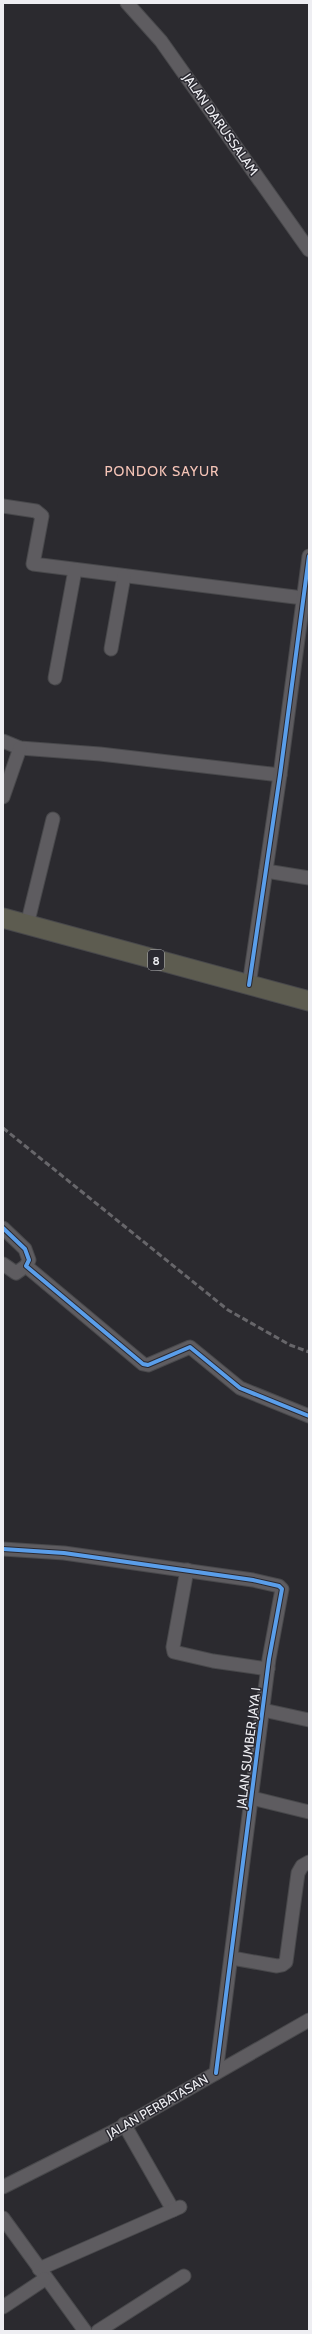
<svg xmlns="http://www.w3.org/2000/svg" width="312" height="2334" viewBox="0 0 312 2334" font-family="Cabin,sans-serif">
<rect width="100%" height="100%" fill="#2b2a2f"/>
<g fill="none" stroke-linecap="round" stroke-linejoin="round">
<g stroke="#48484b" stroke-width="15">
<g id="minor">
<polyline points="127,3 161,41 309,250"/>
<polyline points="3,506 36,511 42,516 33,564 303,598"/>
<polyline points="111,649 124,576"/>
<polyline points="55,678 75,570"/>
<polyline points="3,741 20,748 100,754 280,775"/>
<polyline points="3,797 20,748"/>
<polyline points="266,871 309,878"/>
<polyline points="27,925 53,819"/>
<polyline points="249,985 280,775 309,556"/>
<polyline points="3,1228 25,1249 29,1260 26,1266 143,1364 148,1365 190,1347 240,1388 309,1416"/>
<polyline points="3,1264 16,1273 26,1266"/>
<polyline points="3,1549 64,1553 253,1580 279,1586 282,1589 269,1659 216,2073"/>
<polyline points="187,1570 173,1647 174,1652 213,1661 268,1669"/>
<polyline points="263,1710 309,1720"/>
<polyline points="252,1798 309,1812"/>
<polyline points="232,1958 277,1966 282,1965 286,1962 298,1873 302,1866 309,1862"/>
<polyline points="124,2124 173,2210"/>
<polyline points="3,2187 118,2129 309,2020"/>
<polyline points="3,2218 85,2331"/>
<polyline points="39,2269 180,2207"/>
<polyline points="3,2307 45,2279"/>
<polyline points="98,2331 184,2276"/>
</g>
</g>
<g stroke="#48484b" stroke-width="21">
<polyline id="highway" points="3,918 309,1001"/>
</g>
<use href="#minor" stroke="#5e5c60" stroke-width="13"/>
<use href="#highway" stroke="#5d5c50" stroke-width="19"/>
<polyline stroke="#67666a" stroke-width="3" stroke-dasharray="6 3" stroke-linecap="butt" points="3,1128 228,1310 290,1345 309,1352"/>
<g stroke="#2a2930" stroke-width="6">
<g id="cycleway">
<polyline points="249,985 280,775 309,556"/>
<polyline points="3,1228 25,1249 29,1260 26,1266 143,1364 148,1365 190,1347 240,1388 309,1416"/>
<polyline points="3,1549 64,1553 253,1580 279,1586 282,1589 269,1659 216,2073"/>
</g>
</g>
<use href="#cycleway" stroke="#5a9eea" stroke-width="4"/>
</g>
<g text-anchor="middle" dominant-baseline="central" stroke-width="3" stroke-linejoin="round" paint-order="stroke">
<rect fill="#2a2930" stroke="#b3b3b8" stroke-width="1" x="148" y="950" width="16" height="20" rx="3"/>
<g font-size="12" font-weight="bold" fill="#eeeef2">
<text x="156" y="960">8</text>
</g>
<g font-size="13" fill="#eeeef2" stroke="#2a2930">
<text transform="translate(221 124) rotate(55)">JALAN DARUSSALAM</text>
<text transform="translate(248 1748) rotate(-83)">JALAN SUMBER JAYA I</text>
<text transform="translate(157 2106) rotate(-30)">JALAN PERBATASAN</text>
</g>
<g font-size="14" letter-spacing="1" fill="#f5c4b6" stroke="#2a2930">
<text x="162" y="471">PONDOK SAYUR</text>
</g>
</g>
<rect width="312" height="2334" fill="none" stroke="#eeeef2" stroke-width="8"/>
</svg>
